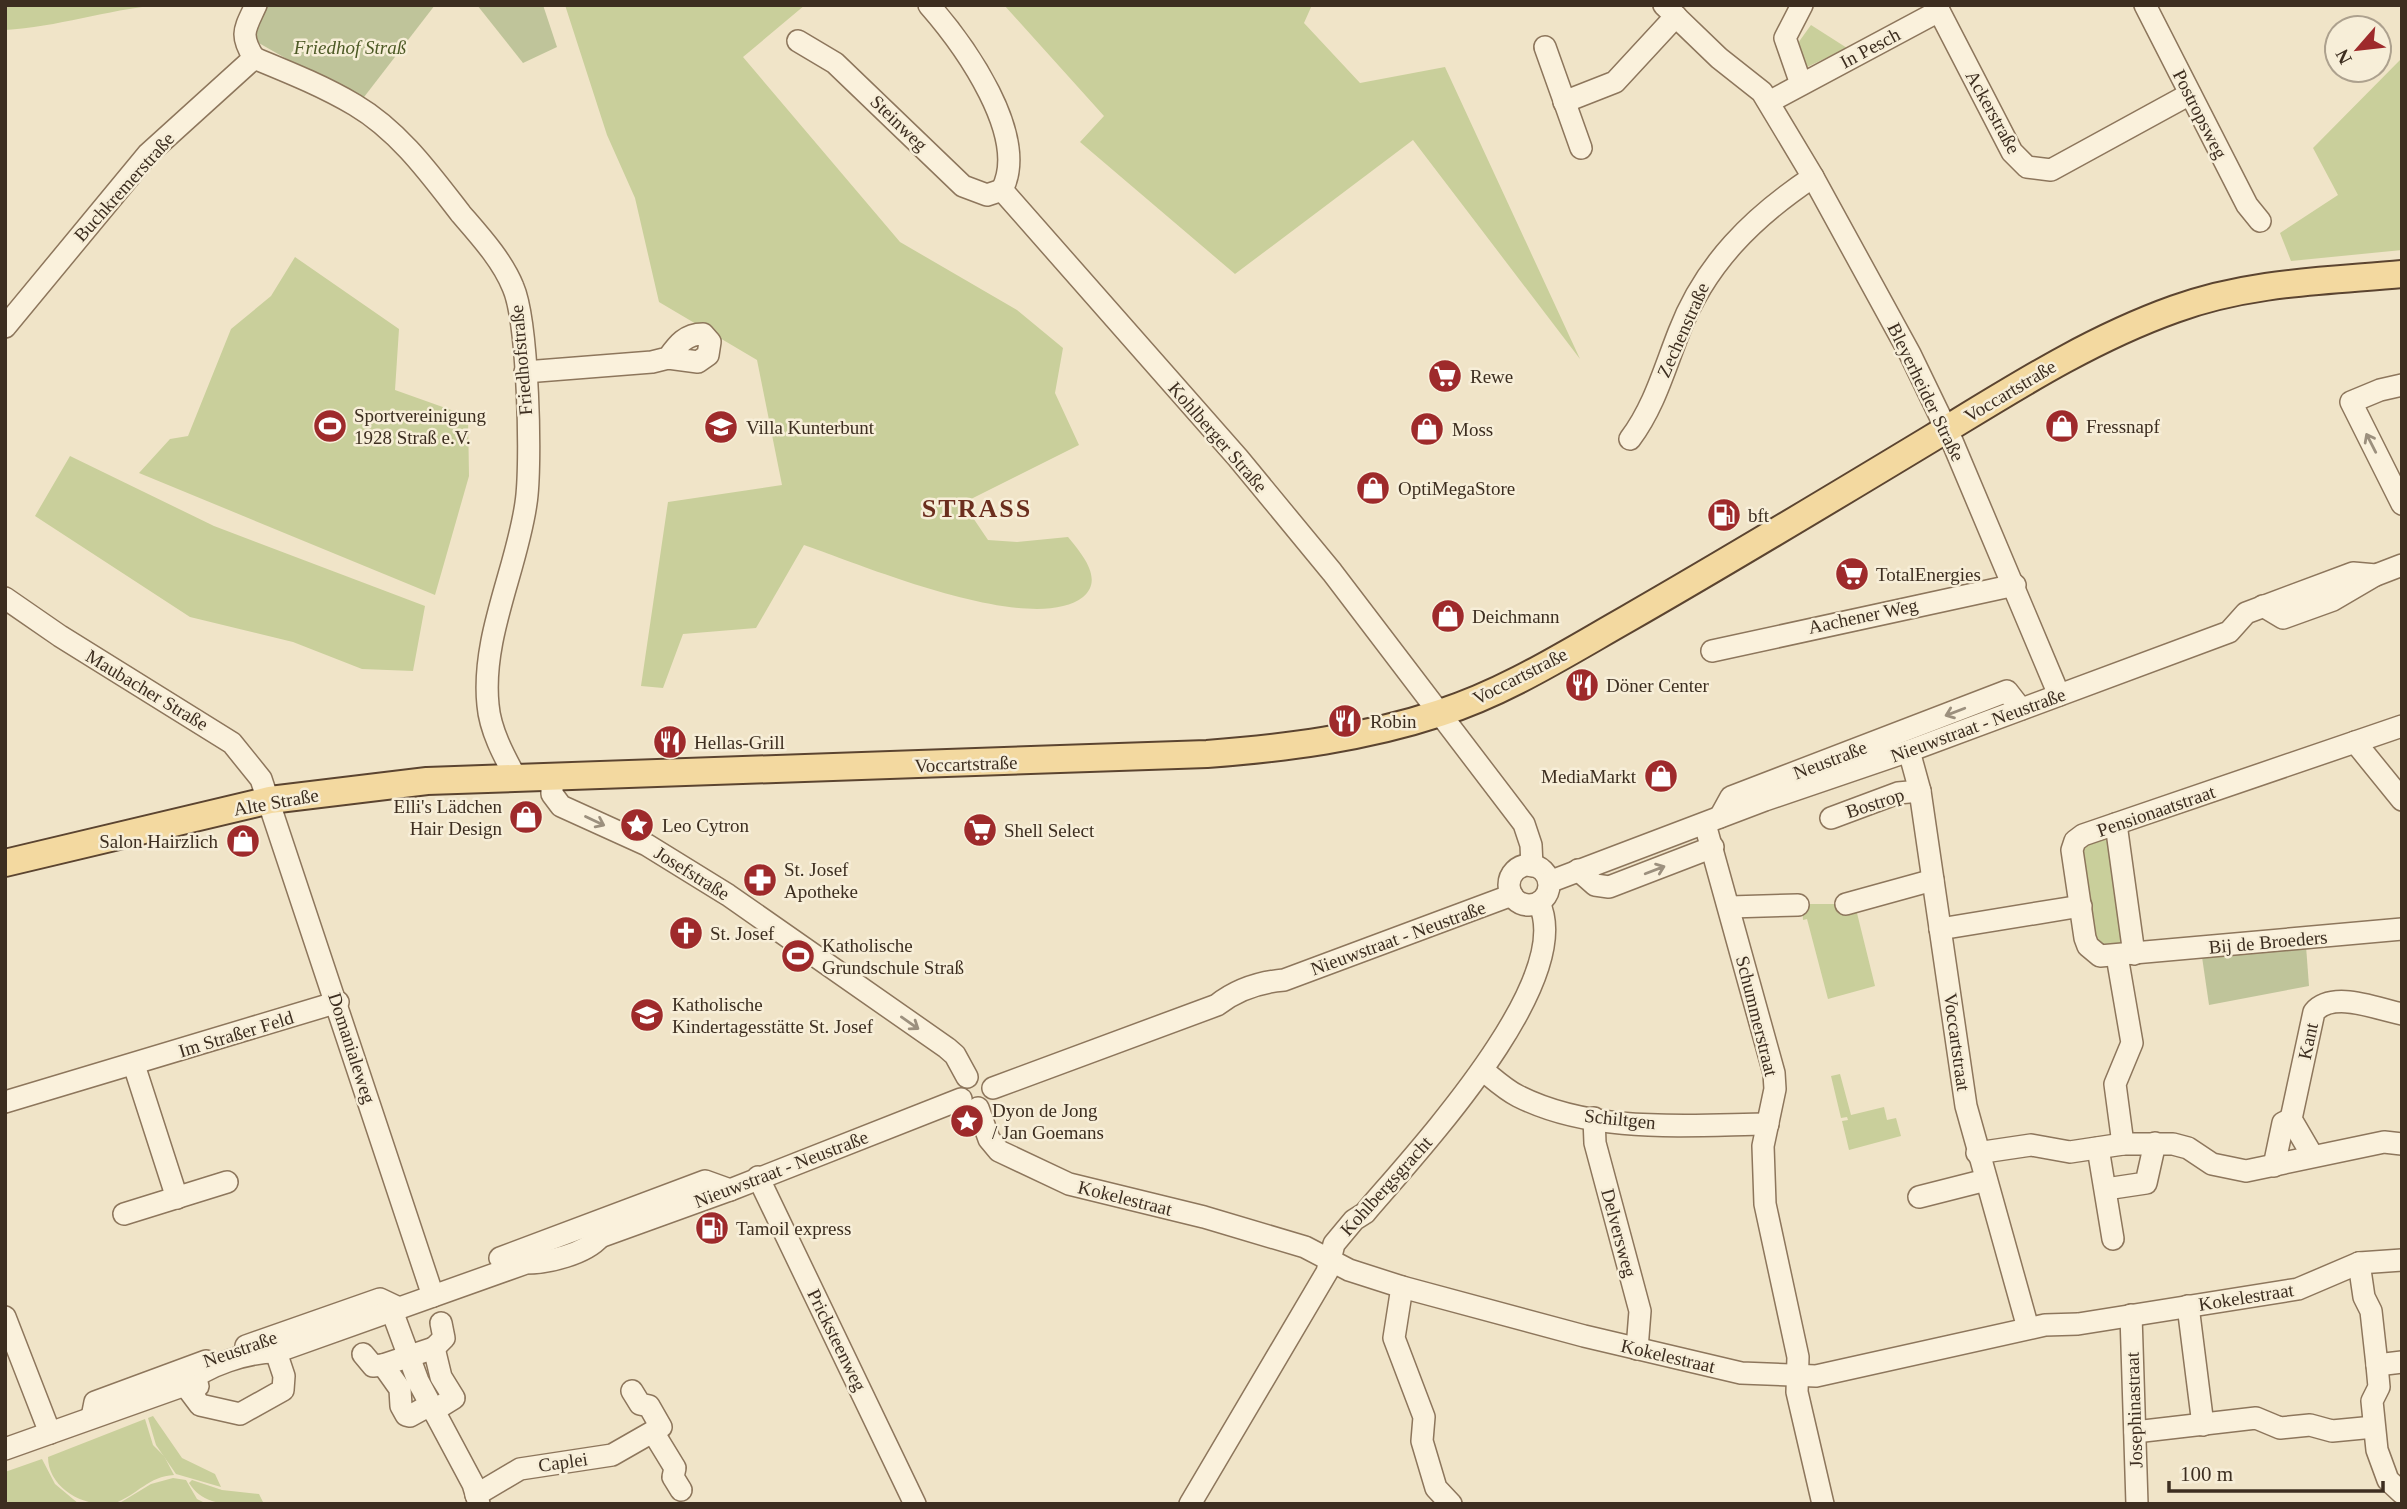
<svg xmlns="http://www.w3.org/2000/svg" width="2407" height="1509" viewBox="0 0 2407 1509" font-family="'Times New Roman',serif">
<rect width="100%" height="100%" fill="#f0e4c8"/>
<g fill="#c9cf9b">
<path d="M 5,5 L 158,5 C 107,10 57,27 5,30 Z"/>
<path d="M 565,5 L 805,5 L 743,57 L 900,242 L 1017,310 L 1063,348 L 1055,393 L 1079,445 L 963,503 L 988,540 L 1017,542 L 1068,537 C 1080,552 1105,579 1083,597 C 1032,637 862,565 804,545 L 756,628 L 683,634 L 663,688 L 641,686 L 668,502 L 782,485 L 757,360 L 659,302 L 635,198 L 607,135 Z"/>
<polygon points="1004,5 1312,5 1304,23 1360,83 1445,67 1580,359 1413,140 1235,274 1080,142 1104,116"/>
<polygon points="1811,25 1847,48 1805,68 1793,50"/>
<polygon points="2402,58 2402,250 2291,261 2280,233 2338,195 2313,148"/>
<polygon points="295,257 399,329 395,390 468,416 469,476 435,595 139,473 170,439 188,436 231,329 271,296"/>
<polygon points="70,456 214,526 425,606 413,671 362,669 293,642 190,617 35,516"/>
<polygon points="2112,831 2130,949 2097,947 2079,846"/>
<polygon points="1802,904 1844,904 1856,909 1875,986 1828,999 1807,919 1803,920"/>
<polygon points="1840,1074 1851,1115 1884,1107 1887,1120 1896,1118 1901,1136 1849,1150 1842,1121 1848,1120 1847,1117 1841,1118 1831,1076"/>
<polygon points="153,1416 182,1458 215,1474 221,1487 176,1474 156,1445 148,1418"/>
<path d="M 145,1419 L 153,1445 L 164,1456 L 174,1475 C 149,1476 137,1495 115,1503 C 85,1509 48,1488 48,1457 Z"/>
<polygon points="42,1459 55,1484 79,1504 5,1504 5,1472"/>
<polygon points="173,1478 186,1480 197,1499 207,1504 118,1504 151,1484"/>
<path d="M 192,1480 L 222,1490 L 259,1494 L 264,1504 C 236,1504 205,1509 189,1483 Z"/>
</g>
<g fill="#bfc49a">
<polygon points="260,5 435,5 361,101 257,42 253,35"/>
<polygon points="477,5 543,5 557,47 523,63"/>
<polygon points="2306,946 2309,986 2209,1005 2202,957"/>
</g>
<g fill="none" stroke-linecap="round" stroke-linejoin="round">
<g stroke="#8d765c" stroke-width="24">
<g id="minor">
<path d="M 929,5 C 964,45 1030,136 1002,190"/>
<polyline points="1664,5 1719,58 1762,92 1813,177 1910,354 1952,441 2059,695"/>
<polyline points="1936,5 2012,152 2027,167 2051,170 2190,94"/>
<polyline points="2145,5 2247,205 2260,221"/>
<polyline points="798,41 835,63 963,186 987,195 1002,190"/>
<polyline points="1545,47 1581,148"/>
<path d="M 254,58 C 288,72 323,86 355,105 C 399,131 430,174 461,214 C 480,236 502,260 513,287 C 528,321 532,464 526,503 C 517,569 481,637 488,705 C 490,730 504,756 516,778"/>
<path d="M 254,58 C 239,34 245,29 256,5"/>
<polyline points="1801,84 1785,38 1802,5"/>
<polyline points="1564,102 1615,82 1676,16"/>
<polyline points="1769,102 1939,11"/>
<polyline points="1002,190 1238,458 1332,572 1524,824 1531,845 1532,866"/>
<polyline points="5,327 148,154 254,58"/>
<path d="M 525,372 L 652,362 L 668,358 L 698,362 L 708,355 L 710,342 L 703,334 C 686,334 678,344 668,358"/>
<polyline points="2402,385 2380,390 2351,402 2402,504"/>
<path d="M 1630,439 C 1654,407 1664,370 1679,332 C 1705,264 1753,217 1813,177"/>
<polyline points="5,598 60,636 232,743 261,779 433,1296"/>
<polyline points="2263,606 2283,618 2333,600 2374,576"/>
<polyline points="1712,651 2015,585"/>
<polyline points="2402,726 2083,835 2075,841 2072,850 2085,938 2088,946 2100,956 2402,929"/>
<polyline points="2355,742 2402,800"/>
<polyline points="1909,751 1920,791 1966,1106 2028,1328"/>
<polyline points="552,778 552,794 561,806 647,845 728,895 947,1048 955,1055 967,1077"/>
<polyline points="1720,817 1731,797 2007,691 2021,709"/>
<polyline points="1831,818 1898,793 1920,791"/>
<polyline points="1705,824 1774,1073 1775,1089 1763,1146 1765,1204 1798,1357 1797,1392 1823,1504"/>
<polyline points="2116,824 2134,954"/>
<circle cx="1529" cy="885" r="20"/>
<polyline points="1578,870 1595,885 1609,887 1713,847"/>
<polyline points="1549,882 1765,800 1909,751 2229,632 2246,613 2353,573 2376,575 2402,565"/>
<polyline points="1846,904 1933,880"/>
<polyline points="1730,907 1798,905"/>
<polyline points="1940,929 2081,906"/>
<polyline points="2117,956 2132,1043 2115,1084 2123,1144"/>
<polyline points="134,1065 177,1198"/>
<path d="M 1484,1071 C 1495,1080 1506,1090 1518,1096 C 1593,1134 1687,1125 1768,1124"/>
<path d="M 993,1088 L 1217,1005 C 1236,990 1261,982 1284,980 L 1512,895"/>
<polyline points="5,1102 338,1002"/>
<polyline points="978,1108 989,1139 999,1151 1069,1184 1204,1217 1305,1247 1349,1270 1402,1287 1584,1336 1741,1373 1816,1376 2045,1325 2078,1324 2298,1289 2359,1263 2402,1260"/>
<polyline points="1594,1118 1595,1143 1640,1311 1637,1349"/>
<polyline points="2098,1148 2113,1239"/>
<polyline points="1977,1153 2031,1145 2070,1152 2123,1144 2173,1144 2188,1148 2212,1164 2246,1171 2384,1142 2402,1144"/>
<path d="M 2312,1155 L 2291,1119 L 2314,1012 C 2333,990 2377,1009 2402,1014"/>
<polyline points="2274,1166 2283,1123 2291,1119"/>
<polyline points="758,1177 915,1504"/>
<polyline points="2106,1189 2146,1183 2155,1143"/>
<polyline points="1919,1197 1986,1180"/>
<polyline points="124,1214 227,1182"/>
<polyline points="600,1237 730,1190 961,1099"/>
<polyline points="500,1258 705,1181 730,1190"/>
<polyline points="2359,1263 2364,1297 2371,1311 2377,1365 2379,1387 2372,1401 2377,1450 2388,1480 2402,1493"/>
<polyline points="1402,1287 1394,1338 1424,1417 1422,1441 1436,1488 1451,1504"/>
<polyline points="2188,1306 2203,1425"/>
<polyline points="392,1311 418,1381 473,1484 479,1504"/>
<polyline points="2131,1315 2137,1504"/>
<polyline points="5,1317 50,1433"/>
<polyline points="246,1346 380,1299 399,1308"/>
<polyline points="434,1348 444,1338 441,1323"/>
<polyline points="363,1354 373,1366 383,1365"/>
<polyline points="2377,1365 2402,1362"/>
<path d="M 185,1385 C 206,1365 248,1352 276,1352 L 526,1263 C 548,1263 585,1254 600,1237"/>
<polyline points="185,1385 200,1405 240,1414 283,1390 284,1376 276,1352"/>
<polyline points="430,1405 410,1416 406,1415 401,1406 400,1389 383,1365 434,1348 441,1377 454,1398 433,1411"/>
<polyline points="92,1417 95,1402 206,1361"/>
<polyline points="653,1432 675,1468 673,1477 681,1490"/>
<polyline points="2135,1432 2256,1418 2280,1428 2310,1425 2332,1431 2374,1427"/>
<polyline points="5,1449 185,1385 198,1386"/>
<polyline points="476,1495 520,1469 612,1455 661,1427 649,1406 640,1404 632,1391"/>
<path d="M 1190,1504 L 1327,1272 L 1334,1244 L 1354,1220 L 1365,1213 C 1414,1155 1577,982 1539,903"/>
</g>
</g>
<g stroke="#5b4430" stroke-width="30">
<path id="major" d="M 5,863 L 270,800 L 427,781 L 1207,754 C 1286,748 1364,738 1440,713 C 1506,692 1567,653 1627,619 C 1730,560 1831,499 1932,438 C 2011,390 2088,340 2175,309 C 2249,282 2325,281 2402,274"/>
</g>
<use href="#minor" stroke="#faf1dc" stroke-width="21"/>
<use href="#major" stroke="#f3d9a0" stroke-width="26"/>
</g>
<defs><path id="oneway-shaft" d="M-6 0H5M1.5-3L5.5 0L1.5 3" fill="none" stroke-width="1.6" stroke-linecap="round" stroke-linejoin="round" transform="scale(1.75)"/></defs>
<g stroke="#9c907e">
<use href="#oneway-shaft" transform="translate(2371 443) rotate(-117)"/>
<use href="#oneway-shaft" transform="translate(1955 712) rotate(159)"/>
<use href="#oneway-shaft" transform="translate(595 821) rotate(25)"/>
<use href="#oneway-shaft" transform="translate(1655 870) rotate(-21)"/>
<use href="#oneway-shaft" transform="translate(910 1023) rotate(35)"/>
</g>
<defs>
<g id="supermarket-disc" transform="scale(1.75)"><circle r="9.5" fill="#9e2a2b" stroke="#f7eed8"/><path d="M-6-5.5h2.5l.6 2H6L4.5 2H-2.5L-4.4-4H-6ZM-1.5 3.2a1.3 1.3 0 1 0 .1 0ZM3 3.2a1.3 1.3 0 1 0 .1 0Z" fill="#fff"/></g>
<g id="stadium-disc" transform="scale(1.75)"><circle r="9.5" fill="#9e2a2b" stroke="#f7eed8"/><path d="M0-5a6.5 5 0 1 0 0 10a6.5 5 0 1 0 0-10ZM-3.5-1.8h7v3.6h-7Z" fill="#fff"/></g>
<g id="shop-disc" transform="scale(1.75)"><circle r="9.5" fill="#9e2a2b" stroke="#f7eed8"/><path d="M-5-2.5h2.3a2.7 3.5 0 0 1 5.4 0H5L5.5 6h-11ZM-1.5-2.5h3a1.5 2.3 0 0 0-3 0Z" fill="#fff"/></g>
<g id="school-disc" transform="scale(1.75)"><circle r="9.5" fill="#9e2a2b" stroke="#f7eed8"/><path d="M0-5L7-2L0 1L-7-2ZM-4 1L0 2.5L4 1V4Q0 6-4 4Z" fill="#fff"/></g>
<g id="fuel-disc" transform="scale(1.75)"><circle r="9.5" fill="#9e2a2b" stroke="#f7eed8"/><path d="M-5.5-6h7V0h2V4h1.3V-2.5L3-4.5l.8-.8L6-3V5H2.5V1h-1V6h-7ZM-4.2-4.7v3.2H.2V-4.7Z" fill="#fff"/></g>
<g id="restaurant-disc" transform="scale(1.75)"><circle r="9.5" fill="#9e2a2b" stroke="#f7eed8"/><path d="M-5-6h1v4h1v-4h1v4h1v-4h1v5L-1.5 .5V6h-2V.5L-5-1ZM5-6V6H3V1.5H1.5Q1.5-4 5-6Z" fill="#fff"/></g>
<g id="sight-disc" transform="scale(1.75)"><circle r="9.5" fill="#9e2a2b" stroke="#f7eed8"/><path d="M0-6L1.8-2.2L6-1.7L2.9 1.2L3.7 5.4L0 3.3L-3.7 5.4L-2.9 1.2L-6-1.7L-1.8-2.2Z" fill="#fff"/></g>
<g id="pharmacy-disc" transform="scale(1.75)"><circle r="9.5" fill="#9e2a2b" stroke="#f7eed8"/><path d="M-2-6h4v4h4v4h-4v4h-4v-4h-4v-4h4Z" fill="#fff"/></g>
<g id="church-disc" transform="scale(1.75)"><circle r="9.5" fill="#9e2a2b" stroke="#f7eed8"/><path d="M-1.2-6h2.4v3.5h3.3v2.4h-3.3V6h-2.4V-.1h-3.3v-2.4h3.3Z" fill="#fff"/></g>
</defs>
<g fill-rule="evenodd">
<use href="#supermarket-disc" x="1445" y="376"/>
<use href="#stadium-disc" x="330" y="426"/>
<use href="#shop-disc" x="2062" y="426"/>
<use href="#school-disc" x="721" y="427"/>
<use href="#shop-disc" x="1427" y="429"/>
<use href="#shop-disc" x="1373" y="488"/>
<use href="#fuel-disc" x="1724" y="515"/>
<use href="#supermarket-disc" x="1852" y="574"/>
<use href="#shop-disc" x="1448" y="616"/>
<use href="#restaurant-disc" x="1582" y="685"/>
<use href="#restaurant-disc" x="1345" y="721"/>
<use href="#restaurant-disc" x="670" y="742"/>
<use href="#shop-disc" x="1661" y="776"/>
<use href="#shop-disc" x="526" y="817"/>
<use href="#sight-disc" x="637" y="825"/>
<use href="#supermarket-disc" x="980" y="830"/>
<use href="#shop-disc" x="243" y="841"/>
<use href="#pharmacy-disc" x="760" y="880"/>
<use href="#church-disc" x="686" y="933"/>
<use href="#stadium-disc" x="798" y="956"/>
<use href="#school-disc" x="647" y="1015"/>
<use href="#sight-disc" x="967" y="1121"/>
<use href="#fuel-disc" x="712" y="1228"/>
</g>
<g text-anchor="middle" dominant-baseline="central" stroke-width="5" stroke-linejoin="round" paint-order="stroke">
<g font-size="19" font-style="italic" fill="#4d5a26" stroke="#f7eed8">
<text x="350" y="47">Friedhof Straß</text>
</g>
<g font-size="19" fill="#3d2e20" stroke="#f7eed8">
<text transform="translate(1870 48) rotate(-28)">In Pesch</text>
<text transform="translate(1993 112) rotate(61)">Ackerstraße</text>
<text transform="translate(2200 114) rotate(63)">Postropsweg</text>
<text transform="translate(899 123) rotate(44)">Steinweg</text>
<text transform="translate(124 187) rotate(-48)">Buchkremerstraße</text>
<text transform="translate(1683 330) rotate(-66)">Zechenstraße</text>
<text transform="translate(521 360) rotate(-95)">Friedhofstraße</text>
<text transform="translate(2010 391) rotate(-31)">Voccartstraße</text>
<text transform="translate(1926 392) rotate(64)">Bleyerheider Straße</text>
<text transform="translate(1218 437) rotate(49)">Kohlberger Straße</text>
<text transform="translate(1863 616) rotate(-12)">Aachener Weg</text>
<text transform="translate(1520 676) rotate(-27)">Voccartstraße</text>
<text transform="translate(147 690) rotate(31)">Maubacher Straße</text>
<text transform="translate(1978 725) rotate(-20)">Nieuwstraat - Neustraße</text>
<text transform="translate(1830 760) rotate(-21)">Neustraße</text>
<text transform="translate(966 764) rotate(-2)">Voccartstraße</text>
<text transform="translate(276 802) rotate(-10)">Alte Straße</text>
<text transform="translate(1875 803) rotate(-18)">Bostrop</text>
<text transform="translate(2156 811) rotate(-19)">Pensionaatstraat</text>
<text transform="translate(692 873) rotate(32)">Josefstraße</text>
<text transform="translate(1398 938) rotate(-20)">Nieuwstraat - Neustraße</text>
<text transform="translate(2268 942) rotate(-5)">Bij de Broeders</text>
<text transform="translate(1757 1016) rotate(76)">Schummerstraat</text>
<text transform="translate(236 1034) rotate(-17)">Im Straßer Feld</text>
<text transform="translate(2308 1041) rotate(-78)">Kant</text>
<text transform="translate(1957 1042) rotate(82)">Voccartstraat</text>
<text transform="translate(352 1048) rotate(72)">Domanialeweg</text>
<text transform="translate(1620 1119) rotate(6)">Schiltgen</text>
<text transform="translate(781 1169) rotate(-21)">Nieuwstraat - Neustraße</text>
<text transform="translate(1386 1186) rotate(-48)">Kohlbergsgracht</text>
<text transform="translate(1125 1198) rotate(14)">Kokelestraat</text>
<text transform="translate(1619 1233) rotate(75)">Delversweg</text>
<text transform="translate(2246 1297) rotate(-9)">Kokelestraat</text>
<text transform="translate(837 1340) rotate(64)">Pricksteenweg</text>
<text transform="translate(240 1349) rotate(-19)">Neustraße</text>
<text transform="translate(1668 1356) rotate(13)">Kokelestraat</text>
<text transform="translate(2134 1410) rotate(-92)">Josephinastraat</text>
<text transform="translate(563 1462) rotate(-8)">Caplei</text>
</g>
<g font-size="19" fill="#3d2e20" stroke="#f7eed8" text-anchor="start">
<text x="1470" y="376">Rewe</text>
<text x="354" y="415">Sportvereinigung<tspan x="354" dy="22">1928 Straß e.V.</tspan></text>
<text x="2086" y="426">Fressnapf</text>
<text x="746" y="427">Villa Kunterbunt</text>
<text x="1452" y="429">Moss</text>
<text x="1398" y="488">OptiMegaStore</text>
<text x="1748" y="515">bft</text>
<text x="1876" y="574">TotalEnergies</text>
<text x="1472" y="616">Deichmann</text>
<text x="1606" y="685">Döner Center</text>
<text x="1370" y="721">Robin</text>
<text x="694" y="742">Hellas-Grill</text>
<text x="1636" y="776" text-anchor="end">MediaMarkt</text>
<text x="502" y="806" text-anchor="end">Elli's Lädchen<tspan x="502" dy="22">Hair Design</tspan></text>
<text x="662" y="825">Leo Cytron</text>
<text x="1004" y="830">Shell Select</text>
<text x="218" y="841" text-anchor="end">Salon Hairzlich</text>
<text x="784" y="869">St. Josef<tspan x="784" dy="22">Apotheke</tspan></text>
<text x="710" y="933">St. Josef</text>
<text x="822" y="945">Katholische<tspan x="822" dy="22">Grundschule Straß</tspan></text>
<text x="672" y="1004">Katholische<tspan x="672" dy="22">Kindertagesstätte St. Josef</tspan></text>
<text x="992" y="1110">Dyon de Jong<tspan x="992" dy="22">/ Jan Goemans</tspan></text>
<text x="736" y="1228">Tamoil express</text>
</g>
<g font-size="26" font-weight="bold" letter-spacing="2" fill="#6b2e1e" stroke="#f7eed8">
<text x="977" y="508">STRASS</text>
</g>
</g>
<rect width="2407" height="1509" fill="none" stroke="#3d2e20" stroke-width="14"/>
<g transform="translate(2358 49) rotate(242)"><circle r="33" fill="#f7eed8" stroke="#ada18e" stroke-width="2"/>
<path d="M0-5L12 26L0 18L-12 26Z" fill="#9e2a2b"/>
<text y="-10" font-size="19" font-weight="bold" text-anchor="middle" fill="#3d2e20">N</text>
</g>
<path d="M2169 1481v10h214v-10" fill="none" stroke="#3d2e20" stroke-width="3.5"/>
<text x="2180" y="1481" font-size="21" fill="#3d2e20" stroke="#f7eed8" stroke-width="5" paint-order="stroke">100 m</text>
</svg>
